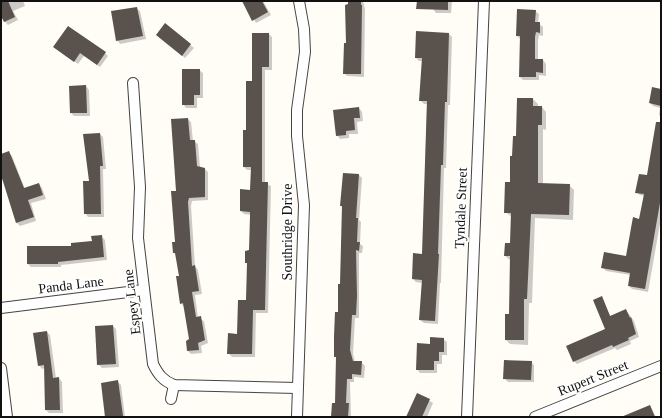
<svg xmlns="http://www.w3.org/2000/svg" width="662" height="418" viewBox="0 0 662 418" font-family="Georgia,serif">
<rect width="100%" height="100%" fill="#fffdf5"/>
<g fill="#0003">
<polygon points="1,1 23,1 25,6 13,11 18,20 8,25 5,22 1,14"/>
<polygon points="243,1 263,1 271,15 256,23"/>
<polygon points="349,1 363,1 365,9 364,77 347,76 344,73"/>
<polygon points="433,1 452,1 451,13 436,13 433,9"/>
<polygon points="136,8 140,11 146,39 120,44 117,40"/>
<polygon points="535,11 539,14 538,23 543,27 543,36 539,35 538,41 538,60 543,60 546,64 546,76 539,75 539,80 523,80 520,77 521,40 517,36"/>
<polygon points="417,32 449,34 452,37 450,105 448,105 446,168 444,168 441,283 440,283 438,324 424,323 420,320 422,283 416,282 413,279 423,255 427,104 424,104 420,100 423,61 419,61 416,58"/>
<polygon points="269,34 272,37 272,70 265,70 265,183 271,186 268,313 256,313 255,357 232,357 228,353 238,335 247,302 248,265 246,262 250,251 251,215 244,214 241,211 251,191 252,170 247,170 244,167 247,131 253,82"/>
<polygon points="161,38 190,45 194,48 185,58"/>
<polygon points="58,50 105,53 108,56 100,67 84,56 78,64"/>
<polygon points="199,70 203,73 203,98 197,98 197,108 186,108 183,104"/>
<polygon points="86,86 89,90 90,116 74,116 71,113"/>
<polygon points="661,90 661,117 659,115 660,108 653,106 650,103"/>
<polygon points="533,99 538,104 538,107 542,107 546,112 546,130 543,129 543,184 569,185 574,190 573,220 535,218 532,303 529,303 528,345 510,344 506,340 510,315 510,260 505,256 511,244 512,217 505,212 511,183 517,137"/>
<polygon points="359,108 362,112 363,121 357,122 358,134 349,134 349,138 340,139 337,135"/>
<polygon points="188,119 191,122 193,141 198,144 200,168 205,169 208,172 208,200 192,201 191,206 195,266 198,270 202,294 195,295 198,318 204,321 208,343 201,346 202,353 191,354 188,351 190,340 184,307 181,303 180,277 177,256 174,253 176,242 177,192"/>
<polygon points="100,134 103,137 106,169 103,169 104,217 88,217 85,213"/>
<polygon points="661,139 661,218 648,292 632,289 629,286 631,275 606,271 603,268 627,257 640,220 645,196 640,195 636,192 647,176"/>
<polygon points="8,152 12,156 25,189 39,184 42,188 46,199 31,203 36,221 20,226 16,222 4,182 1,178 1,155"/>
<polygon points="359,175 362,178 359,220 361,222 360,244 363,246 362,253 359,253 359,318 355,318 353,354 355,362 361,362 365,366 364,378 354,377 354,382 350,382 351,417 332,417 336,404 341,285 343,208 341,206"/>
<polygon points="101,236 105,240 107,260 61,265 61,267 31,267 28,264 72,247 93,242"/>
<polygon points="601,297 611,317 626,311 629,314 634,321 639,337 630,341 631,344 617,350 615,348 577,364 574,361 606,329"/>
<polygon points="113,326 116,329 119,367 102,368 98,364"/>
<polygon points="47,332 50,335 56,378 59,378 62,382 63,413 49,413 46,410 45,368 42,369 39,365"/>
<polygon points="443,339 447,342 447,355 442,355 442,364 437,364 437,373 420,373 417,369 431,345"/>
<polygon points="531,362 534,365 534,382 508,382 504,378"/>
<polygon points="118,382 121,385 125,417 106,417 102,384"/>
<polygon points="418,394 433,403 427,417 409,417"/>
<polygon points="650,406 656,417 629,417"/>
</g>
<g fill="#5a524d">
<polygon points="1,1 8,1 15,17 4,22 1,16"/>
<polygon points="242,1 262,1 268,12 252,21"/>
<polygon points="348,1 361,1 361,5 362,5 361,74 343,74 344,43 346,43 345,5 348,4"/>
<polygon points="417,1 448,1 448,10 416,9"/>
<polygon points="137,7 143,36 116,41 111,11"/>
<polygon points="517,9 536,10 535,22 540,22 540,33 536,32 535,37 535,59 543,59 543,73 536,72 536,77 519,77 520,36 516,36"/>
<polygon points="165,23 191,44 182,56 156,35"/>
<polygon points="68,26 106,52 97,65 80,53 74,62 53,47"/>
<polygon points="416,31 449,33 447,102 445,102 443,165 441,165 438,254 439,254 435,321 419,320 422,280 412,279 413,253 422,254 427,101 419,101 422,58 415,58"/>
<polygon points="252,33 269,33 269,67 262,67 262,182 268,182 265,310 253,310 252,354 227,354 228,333 237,334 238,300 246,300 247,263 245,263 245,251 249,250 250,216 250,212 240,211 240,189 250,190 251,167 243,167 243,130 246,130 246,81 252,81"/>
<polygon points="182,69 200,69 200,95 194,95 194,105 182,105"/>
<polygon points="86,85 87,113 70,113 69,86"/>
<polygon points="652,87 661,89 661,106 649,103"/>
<polygon points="517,98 533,98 533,106 542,106 542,125 538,125 538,183 570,184 569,215 531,214 527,299 524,299 524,340 505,340 505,314 509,314 510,256 504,256 505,243 510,243 511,213 504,213 505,182 510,182 510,156 512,156 513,136 516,136"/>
<polygon points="359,107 360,118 354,118 355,130 346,131 346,135 336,136 333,110"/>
<polygon points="188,118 190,140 195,140 197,166 205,168 205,197 189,198 188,202 192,266 195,265 199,291 192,292 196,317 201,316 205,340 198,343 199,350 187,351 186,341 189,339 183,303 180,304 176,276 179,276 175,253 173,253 172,242 175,242 171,191 176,191 171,119"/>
<polygon points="656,122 661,122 661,197 645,289 628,286 630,273 601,268 604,252 626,256 633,217 639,219 644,194 635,193 639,174 647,175"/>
<polygon points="100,133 103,166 100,166 101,214 84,214 83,181 89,181 83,134"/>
<polygon points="9,151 24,188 39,183 43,195 28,200 34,217 16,223 1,175 1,154"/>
<polygon points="343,173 359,174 356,218 358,218 357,242 360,242 359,251 356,250 357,296 356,315 352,315 350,350 353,361 362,361 361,375 352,374 352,379 347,379 346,403 349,403 348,417 331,417 332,403 335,403 336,357 334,357 334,336 335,312 338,312 338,284 340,284 342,206 340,206"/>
<polygon points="102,235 104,257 58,262 58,264 27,264 27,246 71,246 71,243 92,241 91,236"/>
<polygon points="602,296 610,316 626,309 630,318 631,317 636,334 628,338 629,340 613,347 612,345 573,362 566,346 605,329 593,300"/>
<polygon points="113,325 116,364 97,365 95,326"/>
<polygon points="47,331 53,378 59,377 60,410 45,410 44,365 38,366 33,333"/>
<polygon points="430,337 444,338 444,352 439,352 439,361 434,361 434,370 416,370 417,343 430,344"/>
<polygon points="504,360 532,361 531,380 503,379"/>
<polygon points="118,380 123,416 105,417 101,383"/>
<polygon points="417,393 430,399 422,417 406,417"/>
<polygon points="650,405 655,417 621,417"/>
</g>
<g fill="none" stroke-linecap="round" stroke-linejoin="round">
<g stroke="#444" stroke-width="12">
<g id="minor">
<path d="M 133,83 L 140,187 L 138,238 L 153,364 C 158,374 163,381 174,385 L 297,388"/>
<polyline points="1,308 144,290"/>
<polyline points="1,368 7,417"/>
<polyline points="171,399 174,385"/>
<polyline points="297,417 304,205 297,136 297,110 305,52 304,29 299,1"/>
<polyline points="467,417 484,1"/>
<polyline points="535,417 661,366"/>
</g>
</g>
<use href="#minor" stroke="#fff" stroke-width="10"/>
</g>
<g text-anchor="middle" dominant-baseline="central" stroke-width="4" stroke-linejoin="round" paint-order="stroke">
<g font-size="14" fill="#111" stroke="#fff">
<text transform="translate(461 208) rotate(-88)">Tyndale Street</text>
<text transform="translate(287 232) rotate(-90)">Southridge Drive</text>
<text transform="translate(71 285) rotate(-7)">Panda Lane</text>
<text transform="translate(132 302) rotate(-97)">Espey Lane</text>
<text transform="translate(593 378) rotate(-22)">Rupert Street</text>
</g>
</g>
<rect width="662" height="418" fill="none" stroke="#111111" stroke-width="4"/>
</svg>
